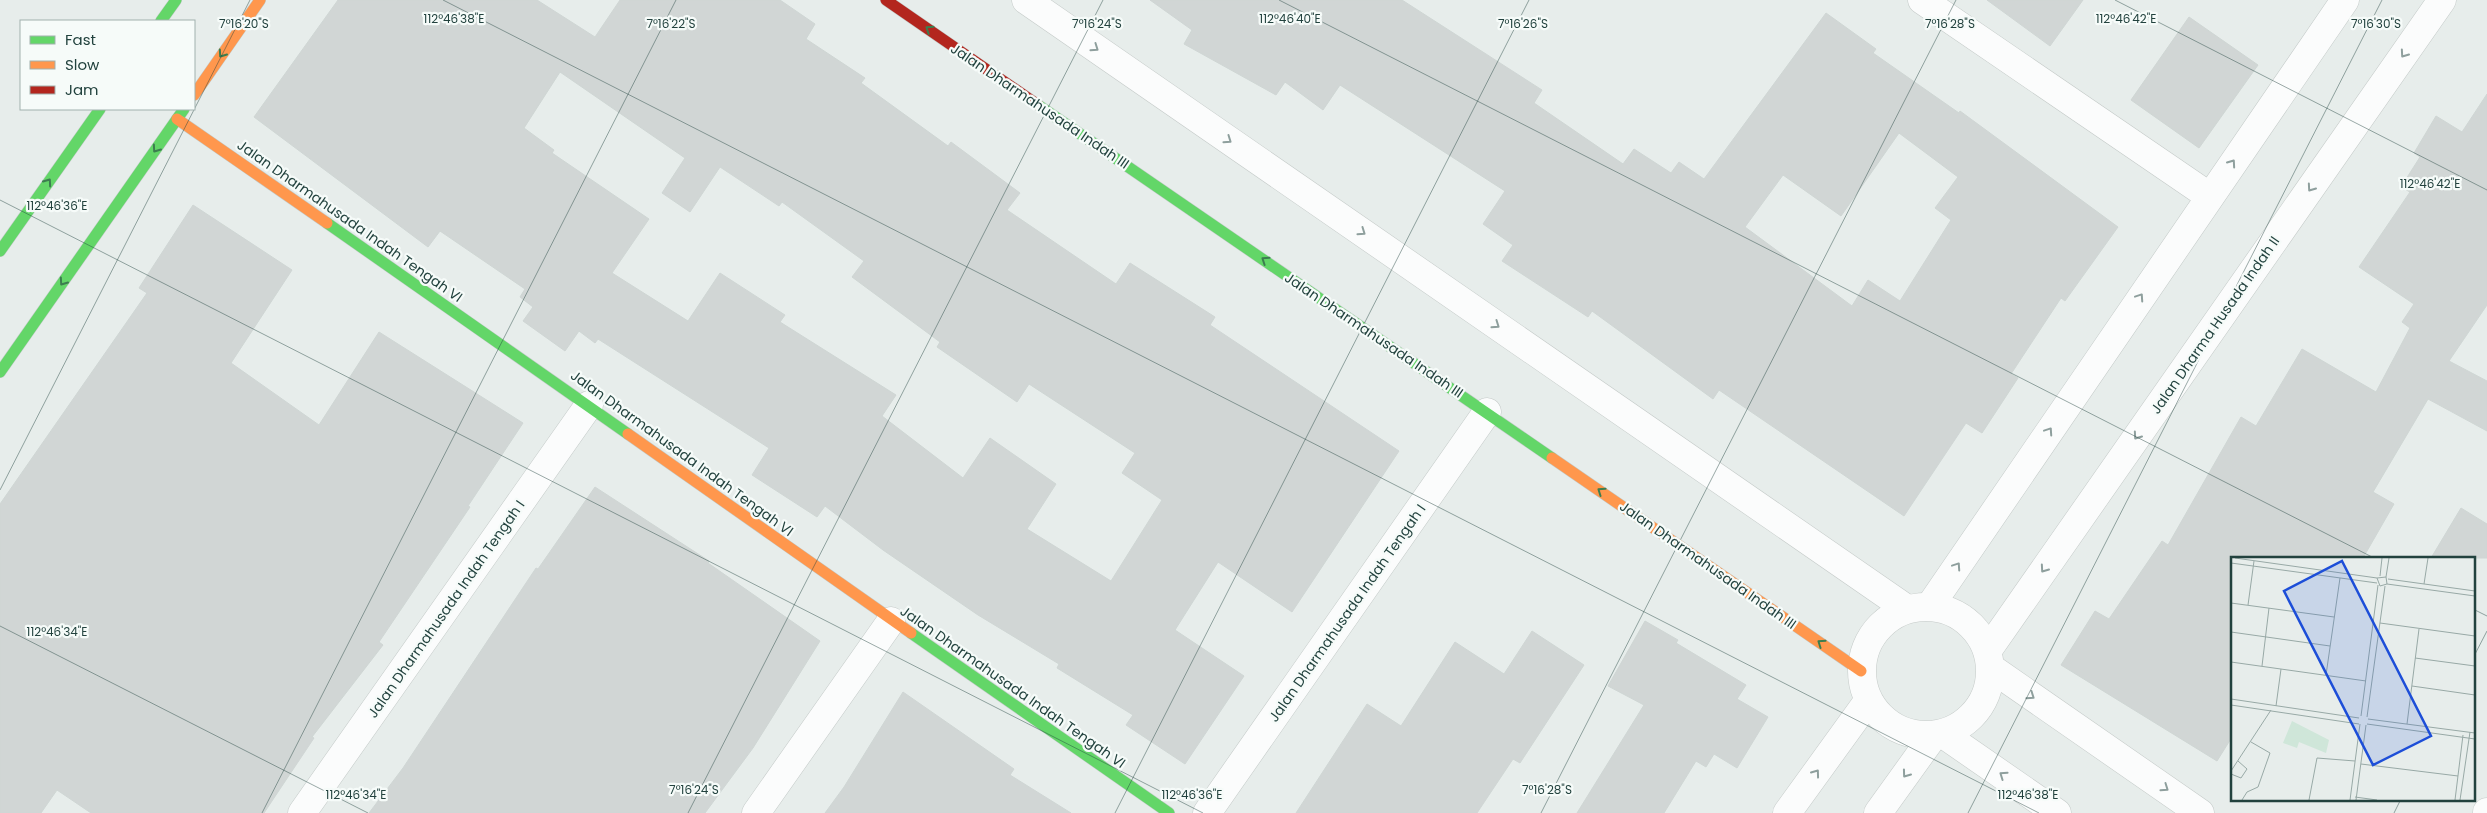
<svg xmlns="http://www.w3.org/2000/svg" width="2487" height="813" viewBox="0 0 2487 813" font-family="Poppins,sans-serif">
<rect width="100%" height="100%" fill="#e7edeb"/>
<g fill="#d1d6d5" stroke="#cfd6d4" fill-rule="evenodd">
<path d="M 338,0 L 537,0 L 595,37 L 620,0 L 780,0 L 815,24 L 806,39 L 865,78 L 861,83 L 948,146 L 951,142 L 1020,193 L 1007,210 L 1116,284 L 1130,263 L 1215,317 L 1210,325 L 1399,451 L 1292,612 L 1218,562 L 1175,630 L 1244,676 L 1185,764 L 1126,725 L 1133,715 L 1057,668 L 1059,664 L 978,615 L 883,550 L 825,506 L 817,517 L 752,475 L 769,448 L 598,339 L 595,343 L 579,331 L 565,351 L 523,321 L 533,307 L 520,297 L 525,289 L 440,231 L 428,247 L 254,117 ZM 560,72 L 685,158 L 662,193 L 690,212 L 720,167 L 779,206 L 782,202 L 864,261 L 852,277 L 940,342 L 937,347 L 1017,402 L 1029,384 L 1135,453 L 1122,473 L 1162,500 L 1111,581 L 1027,529 L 1056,484 L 990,438 L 963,478 L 882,416 L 896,395 L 780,322 L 785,315 L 720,273 L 688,321 L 612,273 L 649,219 L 552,153 L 554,150 L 524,128 Z"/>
<path d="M 1150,0 L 1402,0 L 1542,90 L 1534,103 L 1623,164 L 1634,149 L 1671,173 L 1679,162 L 1704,179 L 1826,13 L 1876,49 L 1873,53 L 1959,113 L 1960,111 L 2118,227 L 2065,301 L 2061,298 L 2011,374 L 2018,378 L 1982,433 L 1966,423 L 1904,516 L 1719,390 L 1713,399 L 1592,311 L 1588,317 L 1502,261 L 1513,245 L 1483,224 L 1505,191 L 1340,85 L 1323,110 L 1285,82 L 1276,95 L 1184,44 L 1192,30 ZM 1899,133 L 1958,177 L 1935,208 L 1951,220 L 1900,301 L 1868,280 L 1852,306 L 1745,227 L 1783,175 L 1841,216 Z"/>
<polygon points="1987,0 2083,0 2050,46"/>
<polygon points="2189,17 2258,65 2199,148 2131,100"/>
<polygon points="2487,94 2487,305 2449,361 2487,381 2487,431 2428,399 2373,492 2394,504 2363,558 2232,558 2232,737 2217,761 2061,665 2095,611 2109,619 2162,541 2168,545 2241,417 2256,426 2302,349 2376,392 2410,328 2402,322 2414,304 2359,267 2410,192 2401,187 2420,157 2414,153 2436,116 2462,132"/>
<polygon points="193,205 292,270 231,363 319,425 379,332 523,423 468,506 470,507 379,642 383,645 312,737 314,738 264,813 91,813 57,790 41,813 0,813 0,504 147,293 139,288"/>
<polygon points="595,487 709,561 708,563 820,641 753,748 705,813 369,813 403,768 536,568 538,569"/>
<polygon points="2461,508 2487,524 2487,558 2431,558"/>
<polygon points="1645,621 1678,640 1676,643 1746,685 1737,699 1768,717 1737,768 1714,754 1706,767 1696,761 1664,813 1577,813 1644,705 1608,686"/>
<polygon points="1532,631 1584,665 1520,763 1513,759 1477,813 1296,813 1367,704 1401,726 1455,642 1504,674"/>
<polygon points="903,692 1014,769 1010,775 1071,813 825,813 844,787"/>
</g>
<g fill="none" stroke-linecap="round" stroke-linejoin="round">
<g stroke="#c4cac8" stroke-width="29">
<g id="street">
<polyline points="1026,0 1907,609"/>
<polyline points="1922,0 2209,196"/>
<polyline points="1930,606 2345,0"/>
<circle cx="1926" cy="671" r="64"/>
<polyline points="1988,650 2442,0"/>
<polyline points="1991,668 2200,813"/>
<polyline points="1943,734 2057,813"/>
<polyline points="302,813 589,405"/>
<polyline points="756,813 891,621"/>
<polyline points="1207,813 1487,412"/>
<polyline points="1787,813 1868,701"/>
<polyline points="1878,813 1934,735"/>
<polyline points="2487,813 2487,812"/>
</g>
</g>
<g stroke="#c2cac8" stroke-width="12">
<g id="fast">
<polyline points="161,21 176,0"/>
<polyline points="1038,105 1552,458"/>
<polyline points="327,223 628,434"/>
<polyline points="0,251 100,109"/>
<polyline points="0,372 184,109"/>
<polyline points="911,633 1169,813"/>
</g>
</g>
<g stroke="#c2cac8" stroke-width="12">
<g id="slow">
<polyline points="194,95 260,0"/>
<polyline points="177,119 327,223"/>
<polyline points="628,434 911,633"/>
<polyline points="1552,458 1861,671"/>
</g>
</g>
<g stroke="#c2cac8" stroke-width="12">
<polyline id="jam" points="886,0 1038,105"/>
</g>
<use href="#street" stroke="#fbfcfc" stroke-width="28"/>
<use href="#fast" stroke="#63d668" stroke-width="11"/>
<use href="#slow" stroke="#ff974d" stroke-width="11"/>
<use href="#jam" stroke="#b3261e" stroke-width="11"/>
</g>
<defs><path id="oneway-chevron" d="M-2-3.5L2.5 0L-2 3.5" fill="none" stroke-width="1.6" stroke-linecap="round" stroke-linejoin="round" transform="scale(1.25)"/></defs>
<g stroke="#3c7d4f">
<use href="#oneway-chevron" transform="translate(929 29) rotate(-146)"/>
<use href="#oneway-chevron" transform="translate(222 54) rotate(125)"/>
<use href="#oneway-chevron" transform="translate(156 149) rotate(125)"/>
<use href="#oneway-chevron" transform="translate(48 182) rotate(-55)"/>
<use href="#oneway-chevron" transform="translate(1265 260) rotate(-146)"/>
<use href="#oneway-chevron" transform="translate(63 282) rotate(125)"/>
<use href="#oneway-chevron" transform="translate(1601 491) rotate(-145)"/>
<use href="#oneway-chevron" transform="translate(1821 643) rotate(-145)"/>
</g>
<g stroke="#8e9f9d">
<use href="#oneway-chevron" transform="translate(1095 48) rotate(35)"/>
<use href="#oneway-chevron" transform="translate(2404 54) rotate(125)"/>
<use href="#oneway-chevron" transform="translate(1228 140) rotate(35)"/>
<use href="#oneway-chevron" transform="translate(2232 163) rotate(-55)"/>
<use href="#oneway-chevron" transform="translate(2311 188) rotate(125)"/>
<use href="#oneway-chevron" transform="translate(1362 232) rotate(35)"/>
<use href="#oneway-chevron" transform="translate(2140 297) rotate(-56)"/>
<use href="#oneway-chevron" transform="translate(1496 325) rotate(35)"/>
<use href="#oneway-chevron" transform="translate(2049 431) rotate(-56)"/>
<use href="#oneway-chevron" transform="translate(2137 436) rotate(125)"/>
<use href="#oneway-chevron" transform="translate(1957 566) rotate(-56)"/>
<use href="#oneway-chevron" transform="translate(2044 569) rotate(125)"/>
<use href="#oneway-chevron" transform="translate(2031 696) rotate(35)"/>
<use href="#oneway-chevron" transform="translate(1816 773) rotate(-54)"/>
<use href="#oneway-chevron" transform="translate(1906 774) rotate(126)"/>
<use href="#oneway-chevron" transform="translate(2003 775) rotate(-145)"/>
<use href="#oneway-chevron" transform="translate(2165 788) rotate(35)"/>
</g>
<path fill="none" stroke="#22423e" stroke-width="1" stroke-opacity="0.45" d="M 443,0 L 2039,813M 1279,0 L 2374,558M 2115,0 L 2487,190M 0,200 L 1203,813M 0,490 L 250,0M 2473,609 L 2487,616M 0,626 L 368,813M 2473,658 L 2487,631M 262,813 L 676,0M 688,813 L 1103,0M 1115,813 L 1529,0M 1541,813 L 1956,0M 1968,813 L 2382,0M 2394,813 L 2401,799"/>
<g text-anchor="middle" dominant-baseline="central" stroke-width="4.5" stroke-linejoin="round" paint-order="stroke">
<g font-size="14" fill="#22423e" stroke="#f6fbf9">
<text transform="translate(1040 106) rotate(34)">Jalan Dharmahusada Indah III</text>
<text transform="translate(350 221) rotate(35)">Jalan Dharmahusada Indah Tengah VI</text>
<text transform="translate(2215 325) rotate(-55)">Jalan Dharma Husada Indah II</text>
<text transform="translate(1374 335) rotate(34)">Jalan Dharmahusada Indah III</text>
<text transform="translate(682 453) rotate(36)">Jalan Dharmahusada Indah Tengah VI</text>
<text transform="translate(1708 565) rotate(35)">Jalan Dharmahusada Indah III</text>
<text transform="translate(446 609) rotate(-55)">Jalan Dharmahusada Indah Tengah I</text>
<text transform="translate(1347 613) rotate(-55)">Jalan Dharmahusada Indah Tengah I</text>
<text transform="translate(1013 687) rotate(35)">Jalan Dharmahusada Indah Tengah VI</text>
</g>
</g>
<g transform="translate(2231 557)">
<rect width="244" height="244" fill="#e7edeb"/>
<path d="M 61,164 L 98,183 L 95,196 L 68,185 L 66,191 L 52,186 Z" fill="#cfe6d9"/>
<path fill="none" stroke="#98a9a6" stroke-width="1" d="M 4,1 L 146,21M 0,6 L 146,26M 149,19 L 151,1M 155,20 L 158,1M 157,22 L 244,34M 156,27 L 155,20 L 146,21 L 149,29 L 156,27 L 244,39M 193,27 L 197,1M 0,46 L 103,60M 17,48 L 23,4M 149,66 L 244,79M 0,75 L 99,89M 184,101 L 244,109M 0,105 L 135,124M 31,109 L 38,51M 95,118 L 109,21M 181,129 L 244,138M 0,142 L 128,161M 0,148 L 128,167M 45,149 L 50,112M 130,159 L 147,28M 136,160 L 154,29M 137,162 L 244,176M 136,167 L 244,182M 176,167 L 188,72M 130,207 L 227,219M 0,214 L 40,153M 0,217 L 10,221 L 16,212 L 7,204M 124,240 L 146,243M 11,243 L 16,235 L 27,230 L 39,196 L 20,185M 78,243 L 86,201 L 124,204M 119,243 L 129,167M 125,243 L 135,168M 224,243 L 232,178M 229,243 L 239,175"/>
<path fill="#1d4ed8" fill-opacity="0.15" stroke="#1d4ed8" stroke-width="2.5" d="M 111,4 L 200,179 L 142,208 L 53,34 Z"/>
<rect width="244" height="244" fill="none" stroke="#22423e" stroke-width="2.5"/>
</g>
<g font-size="12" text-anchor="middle" fill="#22423e" stroke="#f6fbf9" stroke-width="4.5" stroke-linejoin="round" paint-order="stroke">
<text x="1290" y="23">112°46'40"E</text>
<text x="454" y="23">112°46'38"E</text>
<text x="2126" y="23">112°46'42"E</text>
<text x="244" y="28">7°16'20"S</text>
<text x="671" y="28">7°16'22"S</text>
<text x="1097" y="28">7°16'24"S</text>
<text x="1523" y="28">7°16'26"S</text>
<text x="1950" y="28">7°16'28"S</text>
<text x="2376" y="28">7°16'30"S</text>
<text x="2430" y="188">112°46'42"E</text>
<text x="57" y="210">112°46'36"E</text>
<text x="57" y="636">112°46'34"E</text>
<text x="694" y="794">7°16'24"S</text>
<text x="1547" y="794">7°16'28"S</text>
<text x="356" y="799">112°46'34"E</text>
<text x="1192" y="799">112°46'36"E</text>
<text x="2028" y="799">112°46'38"E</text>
</g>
<rect x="20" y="20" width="175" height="90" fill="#f6fbf9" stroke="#a1b1ae"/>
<rect x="30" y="36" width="25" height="8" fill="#63d668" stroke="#a1b1ae"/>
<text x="65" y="45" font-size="15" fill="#22423e">Fast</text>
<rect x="30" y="61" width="25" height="8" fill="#ff974d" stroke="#a1b1ae"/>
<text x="65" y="70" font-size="15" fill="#22423e">Slow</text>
<rect x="30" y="86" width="25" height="8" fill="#b3261e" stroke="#a1b1ae"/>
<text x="65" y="95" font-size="15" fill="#22423e">Jam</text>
</svg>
